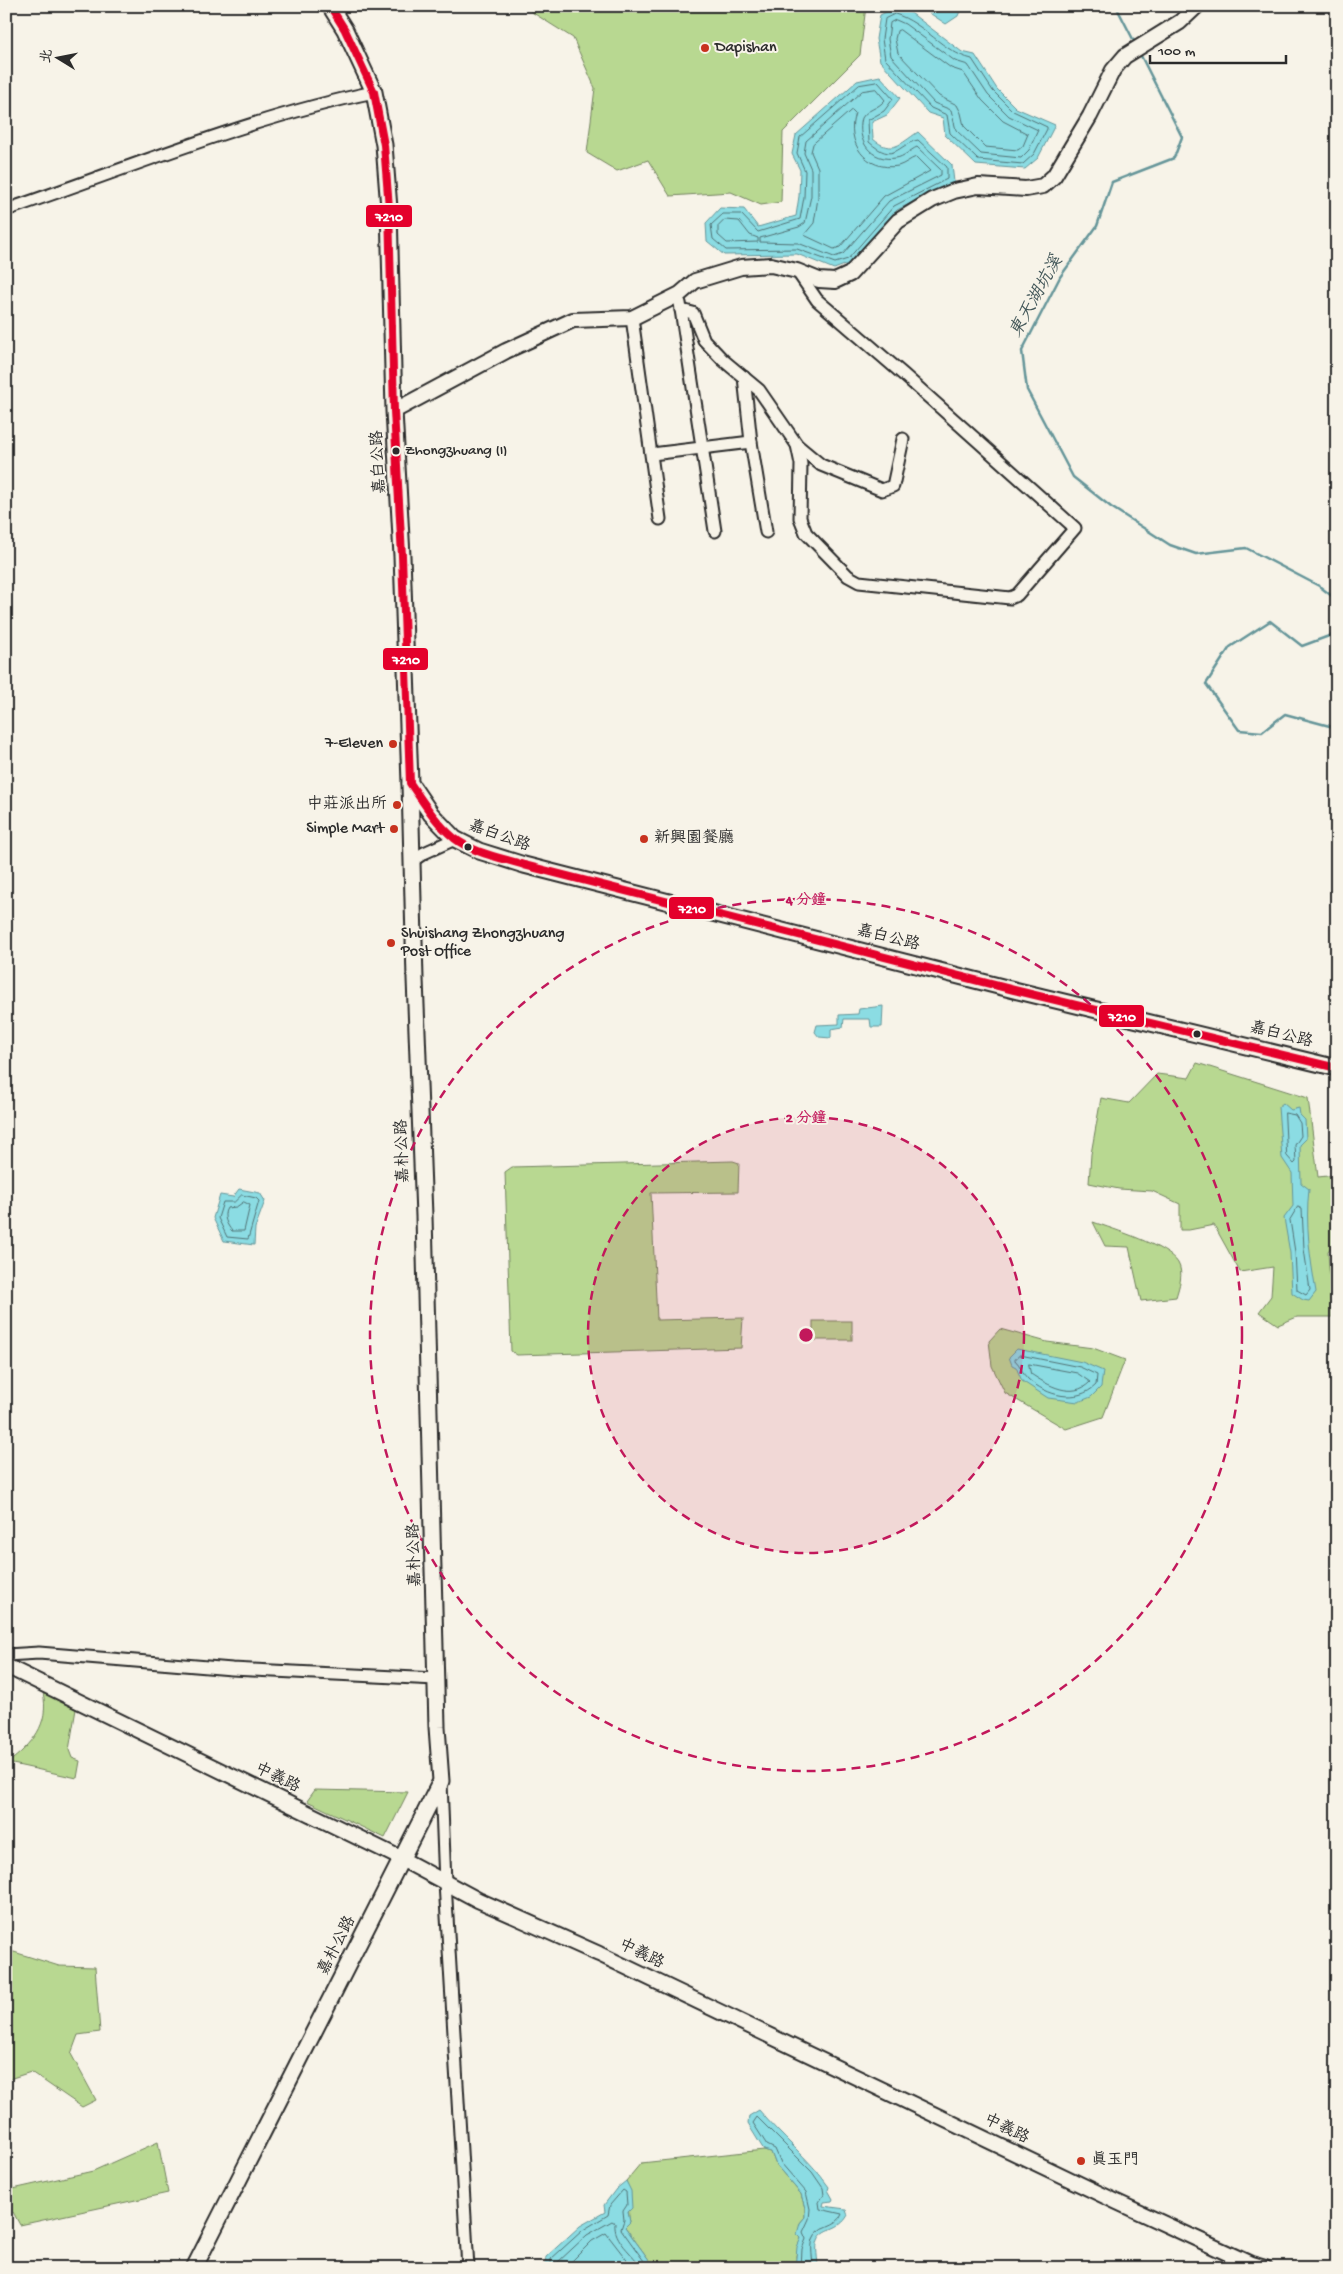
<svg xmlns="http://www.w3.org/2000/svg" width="1343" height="2274" viewBox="0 0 1343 2274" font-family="'Gochi Hand','LXGW WenKai TC',sans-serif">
<rect width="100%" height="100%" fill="#f7f3e8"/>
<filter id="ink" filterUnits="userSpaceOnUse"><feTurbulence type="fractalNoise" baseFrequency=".02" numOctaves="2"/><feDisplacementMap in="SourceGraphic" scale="10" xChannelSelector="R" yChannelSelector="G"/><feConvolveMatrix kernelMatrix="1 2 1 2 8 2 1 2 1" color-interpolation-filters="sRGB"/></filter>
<g filter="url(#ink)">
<g fill="#b8d891" stroke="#72825e">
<polygon points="530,6 866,6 860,55 783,132 781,202 761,205 731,192 670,196 648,160 617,171 587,153 595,88 573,38 530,11"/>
<polygon points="1197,1063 1308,1098 1318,1177 1337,1175 1337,1240 1328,1251 1332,1317 1297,1317 1278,1325 1259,1312 1271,1296 1273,1267 1240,1272 1214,1225 1189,1230 1180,1230 1180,1204 1152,1191 1119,1189 1089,1183 1091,1154 1101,1098 1129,1103 1157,1074 1189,1078"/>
<polygon points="733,1161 739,1163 738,1192 651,1193 657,1320 743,1318 741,1348 517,1355 511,1351 505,1172 512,1167"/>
<path d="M 1093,1222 C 1113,1229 1168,1246 1178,1263 C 1184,1273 1179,1287 1176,1297 L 1141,1301 L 1129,1247 L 1105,1246 Z"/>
<rect x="813" y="1321" width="39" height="19"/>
<polygon points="1000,1329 1047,1342 1093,1348 1125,1360 1103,1417 1066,1429 1005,1393 992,1366 989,1341"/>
<path d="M 43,1692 L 76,1709 L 69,1750 L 72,1758 L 80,1761 L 77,1778 L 8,1763 C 32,1744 50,1725 43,1692 Z"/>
<polygon points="315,1790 408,1792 385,1838 307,1801"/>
<polygon points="6,1952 14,1952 59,1966 95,1967 100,2032 78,2035 71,2054 96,2100 82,2107 31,2072 6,2080"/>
<polygon points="6,2123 13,2189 93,2171 158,2142 168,2193 20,2225 13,2212 6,2214"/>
<path d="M 764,2150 L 771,2152 L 776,2165 L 801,2194 L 805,2208 L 805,2217 L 800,2223 L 801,2238 L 796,2256 L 797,2264 L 795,2268 L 655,2268 L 625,2227 L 630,2222 C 626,2207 632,2195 626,2181 L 641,2163 Z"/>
</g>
<g fill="#8bdce3" stroke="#659599">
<polygon points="919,6 962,6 958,16 946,24"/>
<polygon points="894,8 911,13 962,52 975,55 997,89 1016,108 1055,125 1038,158 1025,169 976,165 945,135 943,118 928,113 880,61 876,39 880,15"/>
<path d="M 880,76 L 900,98 L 887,115 L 872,122 L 873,139 C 892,155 900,144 918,132 L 952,165 L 954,182 L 897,210 L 850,263 L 834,269 L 797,254 L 724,255 L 707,241 L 706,223 L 720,208 L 744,209 L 758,227 L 796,216 L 799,196 L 800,170 L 792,154 L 796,135 L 857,81 Z"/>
<polygon points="883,1006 882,1027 871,1027 870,1019 844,1019 843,1027 831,1029 831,1038 819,1037 815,1032 817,1025 839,1024 839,1015 858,1014 859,1009"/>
<path d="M 1283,1103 L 1291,1110 L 1299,1108 L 1300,1115 L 1305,1120 L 1306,1139 L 1300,1145 L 1301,1183 L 1309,1189 C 1305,1224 1310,1257 1316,1292 L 1309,1301 L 1303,1300 L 1292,1293 L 1290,1253 L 1284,1218 L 1293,1206 L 1292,1173 L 1282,1158 L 1278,1107 Z"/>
<polygon points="239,1189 260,1193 265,1201 255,1228 254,1245 224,1241 213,1218 220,1195 233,1197"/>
<polygon points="1017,1349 1082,1362 1103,1371 1101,1387 1091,1397 1078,1402 1048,1398 1022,1381 1016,1367 1012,1365 1009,1357"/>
<path d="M 759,2110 C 782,2138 808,2157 829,2187 L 828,2190 L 833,2199 L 832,2201 L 824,2202 L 823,2206 L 846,2209 L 848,2215 C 839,2232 824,2226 818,2240 C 815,2248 818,2259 818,2268 L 795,2268 L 797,2247 L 801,2238 L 797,2234 L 800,2223 L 805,2217 L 805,2208 L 801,2194 L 776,2165 L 771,2152 L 764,2150 L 748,2124 L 749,2116 Z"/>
<polygon points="626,2181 631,2191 632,2208 628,2212 630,2222 625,2227 655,2268 547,2268 545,2265 546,2257 580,2226 605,2212 604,2205 616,2189"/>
</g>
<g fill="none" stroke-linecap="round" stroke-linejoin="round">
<g stroke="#517275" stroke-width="1">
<path d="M 895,14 C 925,23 942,52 972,59 L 993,91 L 1013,111 L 1047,127 L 1047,129 L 1034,154 L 1023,164 L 978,160 L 950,133 L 947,115 L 931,108 L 885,59 L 882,39 L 885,19 Z"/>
<polygon points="896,20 905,24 955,61 968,65 988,95 1009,116 1038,130 1029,150 1021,158 981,154 956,130 951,110 934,103 891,56 888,39 890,23"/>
<polygon points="900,30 951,68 963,72 982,100 1003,121 1028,134 1023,146 1018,150 985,147 964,126 961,113 957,105 939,96 898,53 895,39 897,31"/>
<path d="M 878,82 L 893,99 L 884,111 L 868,120 L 869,142 C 895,165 896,145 918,140 L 947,167 L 947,179 L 894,206 L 848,259 L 835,263 L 797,249 L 726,250 L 713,239 L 711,225 L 723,214 L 741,214 L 758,232 L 800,219 L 804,197 L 805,171 L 797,153 L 800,137 L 859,85 Z"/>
<path d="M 876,89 L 885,100 C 878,109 867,109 862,118 C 856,141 871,162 896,158 C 904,157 910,150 917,147 L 941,170 L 941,175 L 889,201 L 843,254 L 834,257 L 798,243 L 760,242 L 760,238 L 799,227 L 805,223 L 811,196 L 811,169 L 804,153 L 806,141 L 862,91 Z"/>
<path d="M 852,110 L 855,113 C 845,142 866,172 898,166 C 905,164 910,159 916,157 L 930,171 L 884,196 L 840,247 L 834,249 L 804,235 L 814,223 L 818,198 L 818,168 L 811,152 L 813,144 Z"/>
<polygon points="725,220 739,221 750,235 758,238 758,242 727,243 718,235 718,227"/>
<polygon points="1285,1113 1295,1115 1300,1123 1301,1136 1295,1145 1296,1162 1294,1164 1287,1156"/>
<polygon points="242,1195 256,1198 259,1201 248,1239 227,1237 218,1218 223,1202 234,1202"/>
<path d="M 244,1202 L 250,1205 L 244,1231 L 232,1231 C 227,1225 222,1216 227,1208 L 236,1207 Z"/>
<polygon points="1298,1207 1302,1209 1304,1249 1310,1290 1306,1295 1297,1290 1295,1252 1290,1220"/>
<path d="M 1020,1355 L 1080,1367 L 1097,1375 L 1096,1385 C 1077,1404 1047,1396 1028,1379 C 1022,1374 1021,1365 1015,1360 Z"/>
<path d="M 1029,1364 L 1077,1373 L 1090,1382 C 1073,1400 1047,1385 1031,1374 Z"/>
<polyline points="551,2268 551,2259 583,2230 608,2215 610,2205 623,2190 626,2192 627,2205 623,2211 624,2220 621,2229 649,2268"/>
<path d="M 557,2268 L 558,2262 L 587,2235 L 612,2221 L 615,2223 C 613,2241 633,2253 642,2268"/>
<polyline points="565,2268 592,2241 606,2233 633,2268"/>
<path d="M 801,2268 L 802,2249 L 806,2239 L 803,2232 L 809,2219 L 810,2209 L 806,2192 L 781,2163 L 775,2149 L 767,2145 L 753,2123 L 757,2117 L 812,2172 L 823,2188 L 824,2195 L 819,2202 L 820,2209 L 842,2214 C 838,2228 818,2224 813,2239 C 810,2249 813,2258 813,2268"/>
</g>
<g stroke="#659599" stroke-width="2.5">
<polyline points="1116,6 1136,45"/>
<polyline points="1139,52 1182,137 1174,158 1112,182 1097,226 1060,277 1022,351 1027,390 1073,477 1111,507 1170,545 1196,554 1246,548 1319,586 1337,600"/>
<polyline points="1337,633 1302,646 1270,621 1230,647 1206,684 1239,730 1262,732 1285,714 1337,728"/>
</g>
<g stroke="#2b2b2b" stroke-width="15">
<g id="minor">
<path d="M 6,210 C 127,169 248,118 374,92"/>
<polyline points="797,271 817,300 904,375 1075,528 1017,595 1010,598 859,582 848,576 806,533 800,518 801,464 797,445"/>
<polyline points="680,303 715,531"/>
<polyline points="681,310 693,313 704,340 723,360 759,390 797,445 821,465 882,490 893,486 903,439"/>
<polyline points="632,318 660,519"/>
<polyline points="744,377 751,442 766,532"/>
<polyline points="652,454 751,442"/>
<polyline points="412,861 424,853 455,839"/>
<polyline points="6,1655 39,1653 232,1669 436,1679"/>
<polyline points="441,1782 445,1883 468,2268"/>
</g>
</g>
<g stroke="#2b2b2b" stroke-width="18">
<g id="tertiary">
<polyline points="394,411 506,351 573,320 632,318 680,294 695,281 741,267 771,265 797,271 819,280 835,281 850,274 898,221 932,200 954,191 978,186 1026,189 1043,186 1054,176 1090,116 1113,70 1125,56 1180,22 1197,6"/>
<polyline points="6,1666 394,1855 478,1900 599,1954 1117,2202 1251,2264 1265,2268"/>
</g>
</g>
<g stroke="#2b2b2b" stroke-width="19">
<g id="secondary">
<polyline points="330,6 345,30 374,92 384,145 389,208 394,411 402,556 410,783 431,814 455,839 479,851 524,865 1014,990 1337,1068"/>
<polyline points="194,2268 441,1781 437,1727 424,1216 415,979 410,784"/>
</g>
</g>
<use href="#minor" stroke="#f7f3e8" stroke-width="11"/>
<use href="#tertiary" stroke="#f7f3e8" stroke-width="14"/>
<use href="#secondary" stroke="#f7f3e8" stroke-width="15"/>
<g stroke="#f7f3e8" stroke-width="11">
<path id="bus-1" d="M 330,6 L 345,30 L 374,92 L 384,145 L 389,208 L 394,411 L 402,556 L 410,783 C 423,802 436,823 454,838 C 473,853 502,858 524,865 L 1014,990 L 1337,1068"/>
</g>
<use href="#bus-1" stroke="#e4002b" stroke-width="8"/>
</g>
</g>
<circle cx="806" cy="1335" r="218" fill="#c2185b" fill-opacity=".12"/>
<g fill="none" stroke="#c2185b" stroke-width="2.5" stroke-dasharray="9 6">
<circle cx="806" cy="1335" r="218"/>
<circle cx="806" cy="1335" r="436"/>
</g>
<g fill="#c8321e" stroke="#f7f3e8" stroke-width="2">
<circle cx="705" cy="48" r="5"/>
<circle cx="393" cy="744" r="5"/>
<circle cx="397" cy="805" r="5"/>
<circle cx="394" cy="829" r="5"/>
<circle cx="644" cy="839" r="5"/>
<circle cx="391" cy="943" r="5"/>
<circle cx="1081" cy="2161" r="5"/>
</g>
<g fill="#2b2b2b" stroke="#f7f3e8" stroke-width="2">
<circle cx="396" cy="451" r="4.5"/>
<circle cx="468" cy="847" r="4.5"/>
<circle cx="1197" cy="1034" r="4.5"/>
</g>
<g text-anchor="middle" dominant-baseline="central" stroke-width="4" stroke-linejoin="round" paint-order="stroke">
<g font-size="15" fill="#2b2b2b" stroke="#f7f3e8" text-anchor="start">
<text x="405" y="451">Zhongzhuang (I)</text>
</g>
<g font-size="16" fill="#2b2b2b" stroke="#f7f3e8" text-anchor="start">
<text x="715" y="48">Dapishan</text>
<text x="383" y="744" text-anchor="end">7-Eleven</text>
<text x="387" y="805" text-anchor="end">中莊派出所</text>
<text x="384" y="829" text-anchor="end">Simple Mart</text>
<text x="654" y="839">新興園餐廳</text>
<text x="401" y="934">Shuishang Zhongzhuang<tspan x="401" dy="18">Post Office</tspan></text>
<text x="1091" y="2161">真玉門</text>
</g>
<g font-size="16" fill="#2b2b2b" stroke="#f7f3e8">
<text transform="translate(380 462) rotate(-93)">嘉白公路</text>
<text transform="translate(499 837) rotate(20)">嘉白公路</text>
<text transform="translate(888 939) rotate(14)">嘉白公路</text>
<text transform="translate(1281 1036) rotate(14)">嘉白公路</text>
<text transform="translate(404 1151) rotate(-92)">嘉朴公路</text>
<text transform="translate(416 1555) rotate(-92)">嘉朴公路</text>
<text transform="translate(277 1779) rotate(26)">中義路</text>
<text transform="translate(338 1946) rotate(-63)">嘉朴公路</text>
<text transform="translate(641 1955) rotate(26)">中義路</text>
<text transform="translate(1006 2130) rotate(26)">中義路</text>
</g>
<g font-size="18" font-style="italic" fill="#435759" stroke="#f7f3e8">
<text transform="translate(1037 297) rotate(-61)">東天湖坑溪</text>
</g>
</g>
<circle cx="806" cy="1335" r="8" fill="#c2185b" stroke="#f7f3e8" stroke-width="2.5"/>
<g font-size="15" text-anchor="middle" font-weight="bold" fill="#c2185b" stroke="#f7f3e8" stroke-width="4" stroke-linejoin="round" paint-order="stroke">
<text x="806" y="904">4 分鐘</text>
<text x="806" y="1122">2 分鐘</text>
</g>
<g stroke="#f7f3e8" stroke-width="2">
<rect x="365" y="204" width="48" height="24" rx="5" fill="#e4002b"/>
<rect x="382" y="647" width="47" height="24" rx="5" fill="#e4002b"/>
<rect x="668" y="896" width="47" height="24" rx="5" fill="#e4002b"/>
<rect x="1098" y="1004" width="47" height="24" rx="5" fill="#e4002b"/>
</g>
<g font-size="14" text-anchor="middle" font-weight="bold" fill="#fff">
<text x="389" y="221">7210</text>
<text x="406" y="664">7210</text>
<text x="692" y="913">7210</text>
<text x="1122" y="1021">7210</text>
</g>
<rect width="1343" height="2274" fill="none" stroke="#f7f3e8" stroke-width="25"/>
<rect x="12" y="12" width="1318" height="2249" fill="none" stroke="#2b2b2b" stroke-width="2" filter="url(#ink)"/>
<g transform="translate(58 58) rotate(280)" stroke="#f7f3e8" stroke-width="4" paint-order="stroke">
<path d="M0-4L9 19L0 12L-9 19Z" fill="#2b2b2b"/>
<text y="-8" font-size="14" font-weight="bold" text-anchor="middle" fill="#2b2b2b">北</text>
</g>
<path d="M1150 55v8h136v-8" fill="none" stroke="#2b2b2b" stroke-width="2.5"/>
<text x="1158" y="55" font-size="15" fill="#2b2b2b" stroke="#f7f3e8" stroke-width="4" paint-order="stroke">100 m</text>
</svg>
